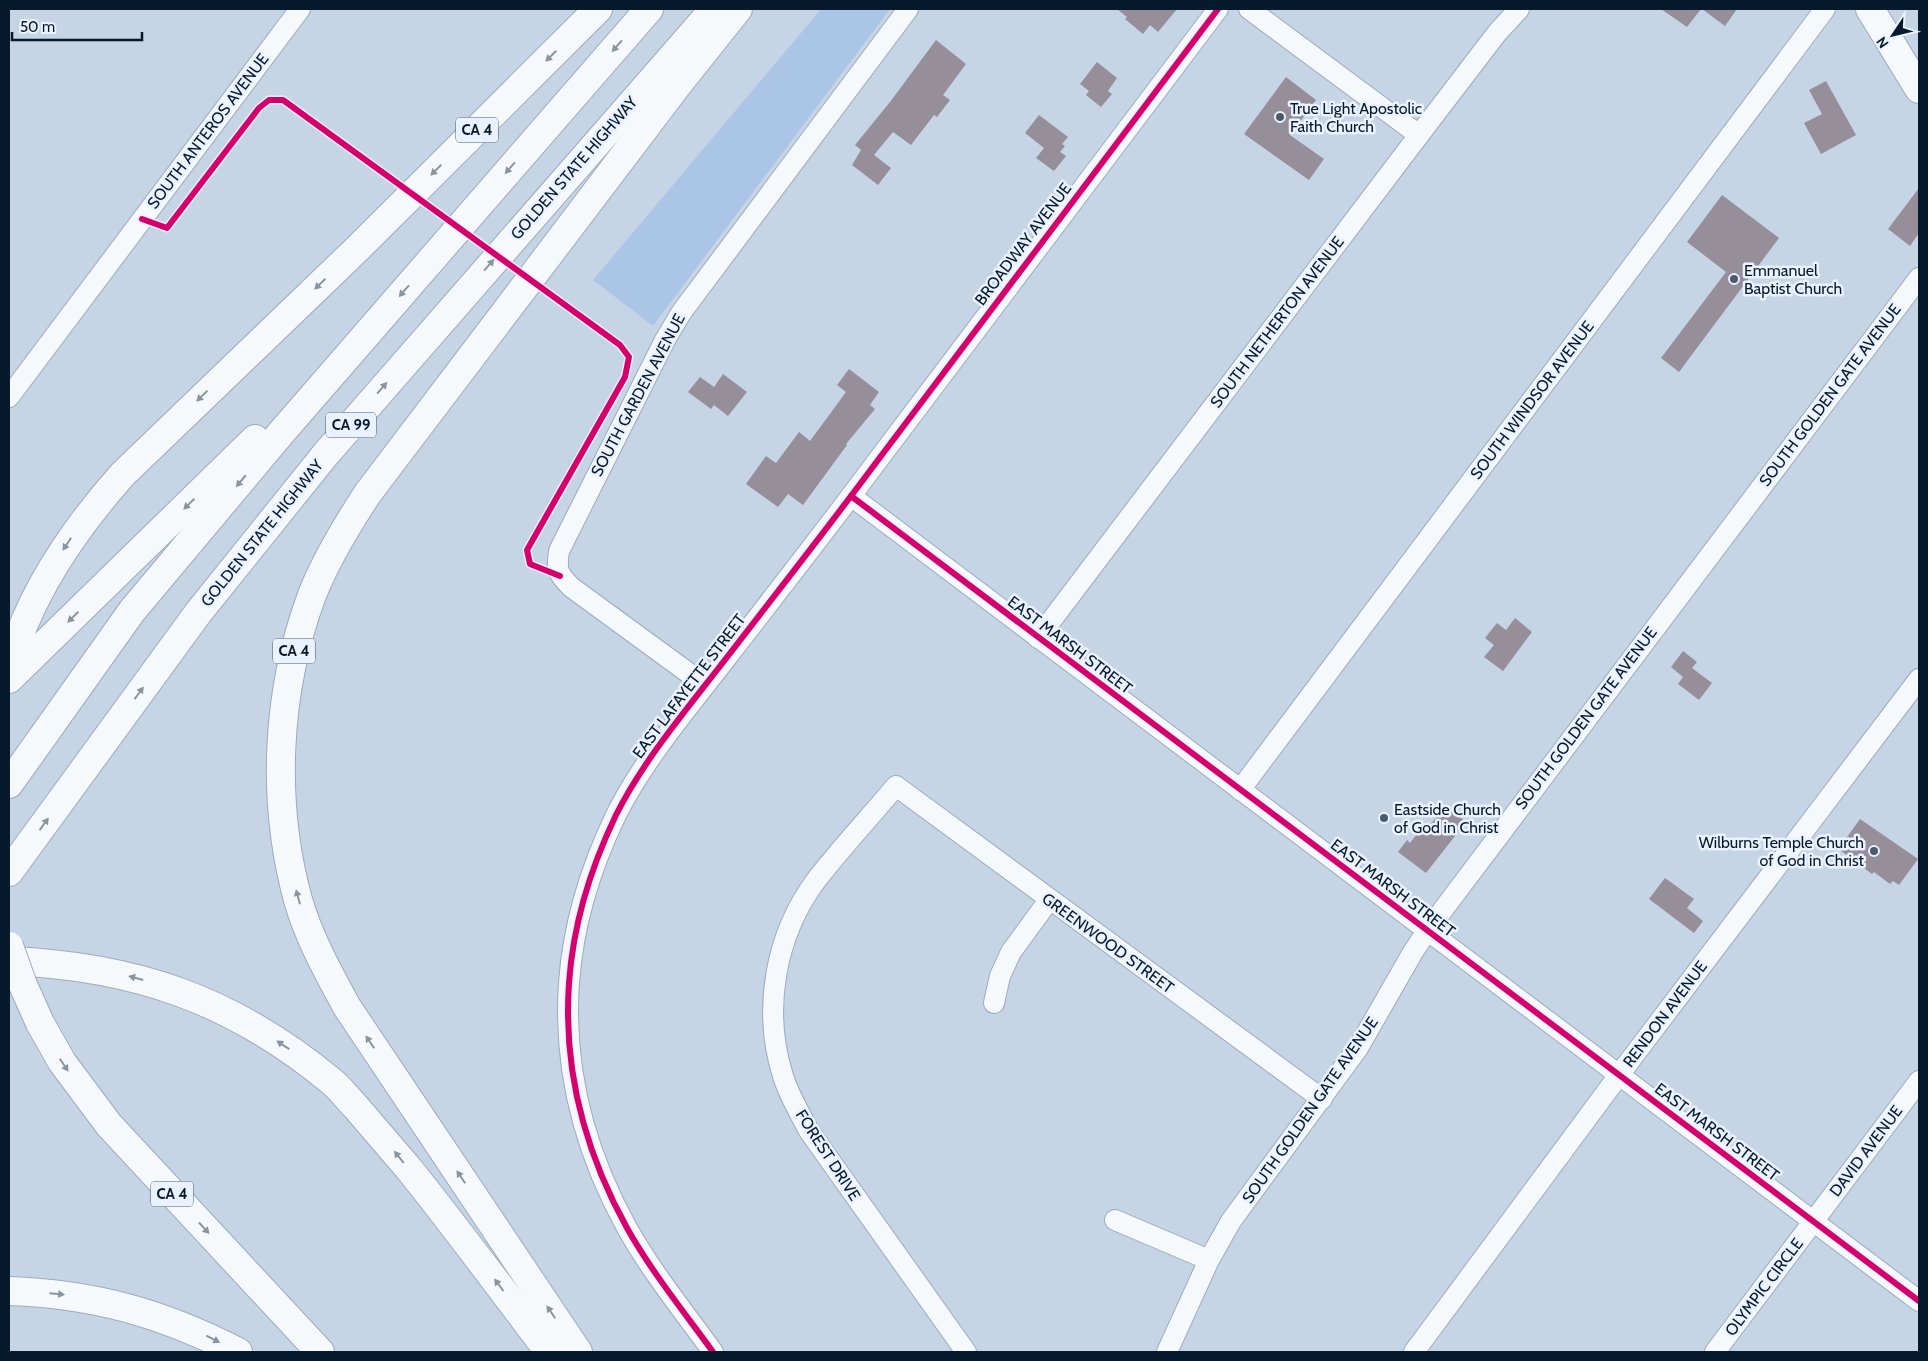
<svg xmlns="http://www.w3.org/2000/svg" width="1928" height="1361" viewBox="0 0 1928 1361" font-family="Cabin,sans-serif">
<rect width="100%" height="100%" fill="#c6d5e6"/>
<polygon fill="#aac5e5" points="821,9 890,9 653,326 593,280"/>
<g fill="#968e98">
<polygon points="1117,9 1177,9 1158,32 1150,25 1143,34 1125,19 1127,17"/>
<polygon points="1661,9 1701,9 1687,27"/>
<polygon points="1702,9 1737,9 1725,26"/>
<polygon points="936,40 966,64 943,95 950,100 937,117 934,115 911,145 893,132 874,155 891,168 878,185 852,165 861,150 855,145 890,102"/>
<polygon points="1097,62 1117,78 1108,91 1112,94 1101,107 1086,95 1089,91 1080,84"/>
<polygon points="1286,77 1316,100 1290,135 1324,159 1309,180 1244,134"/>
<polygon points="1826,81 1856,135 1821,154 1804,123 1822,114 1809,90"/>
<polygon points="1039,115 1068,137 1062,144 1065,146 1060,152 1066,156 1054,171 1036,158 1044,148 1025,133"/>
<polygon points="1919,188 1919,233 1910,246 1888,229"/>
<polygon points="1722,195 1779,238 1679,372 1661,358 1726,272 1687,242"/>
<polygon points="849,369 879,392 870,405 875,409 846,444 847,445 803,505 788,494 778,507 746,484 766,456 776,463 799,432 810,441 846,392 837,385"/>
<polygon points="723,374 747,392 728,416 714,405 711,409 688,392 700,377 714,387"/>
<polygon points="1515,618 1532,632 1503,671 1484,657 1494,645 1485,638 1497,623 1506,630"/>
<polygon points="1683,651 1697,662 1692,668 1712,683 1699,700 1678,684 1683,677 1671,667"/>
<polygon points="1446,806 1466,822 1426,873 1398,852 1407,840 1410,843 1426,822 1430,825"/>
<polygon points="1860,819 1918,859 1899,885 1893,881 1890,884 1874,872 1872,874 1840,850 1841,848 1840,847"/>
<polygon points="1665,878 1694,899 1687,908 1703,921 1694,933 1649,899"/>
</g>
<g fill="none" stroke-linecap="round" stroke-linejoin="round">
<g stroke="#9cabbc" stroke-width="22">
<g id="street">
<polyline points="1249,9 1419,135"/>
<polyline points="9,397 300,9"/>
<polyline points="851,496 1919,1301"/>
<polyline points="1038,638 1419,135 1497,33 1519,9"/>
<path d="M 705,685 L 571,587 C 558,574 556,570 559,551 L 665,340 L 681,313 L 908,9"/>
<polyline points="1240,790 1825,9"/>
<polyline points="994,1003 1000,976 1011,952 1049,900"/>
<polyline points="1115,1220 1209,1260"/>
<path d="M 713,1352 C 684,1312 651,1271 627,1228 C 585,1152 563,1069 569,983 C 573,925 591,867 616,815 C 645,757 692,703 731,652 C 778,591 826,530 872,468 C 987,315 1103,162 1218,9"/>
<path d="M 966,1352 L 809,1131 C 800,1113 789,1096 783,1076 C 762,1010 775,935 817,879 C 842,847 870,817 896,786 L 1322,1099"/>
<polyline points="1167,1352 1209,1260 1231,1221 1358,1048 1413,952 1427,931 1919,278"/>
<polyline points="1414,1352 1619,1075 1919,679"/>
<polyline points="1715,1352 1919,1081"/>
</g>
</g>
<g stroke="#9cabbc" stroke-width="30">
<polyline id="secondary" points="1870,9 1919,89"/>
</g>
<g stroke="#9cabbc" stroke-width="30">
<g id="highway">
<path d="M 9,667 C 29,594 73,530 123,474 L 355,251 L 598,9"/>
<polyline points="9,679 255,439"/>
<polyline points="9,784 132,611 281,433 649,9"/>
<polyline points="9,872 198,613 325,455 714,9"/>
<path d="M 9,961 C 135,966 233,1000 331,1081 C 340,1088 347,1098 355,1106 C 373,1127 391,1148 409,1169 C 457,1229 503,1291 549,1352"/>
<polyline points="40,1023 62,1062 109,1125 320,1352"/>
<path d="M 9,1291 C 94,1294 162,1313 238,1352"/>
<path d="M 578,1352 L 347,1007 C 328,972 309,938 298,900 C 271,801 276,692 312,595 C 326,559 347,525 368,493 L 679,83 L 738,9"/>
</g>
</g>
<use href="#street" stroke="#f6f9fb" stroke-width="20"/>
<use href="#secondary" stroke="#f6f9fb" stroke-width="28"/>
<use href="#highway" stroke="#f6f9fb" stroke-width="28"/>
<g stroke="#9cabbc" stroke-width="30" stroke-linecap="butt">
<polyline id="highway-bridge" points="9,946 23,985 40,1023"/>
</g>
<use href="#highway-bridge" stroke="#f6f9fb" stroke-width="28"/>
<g stroke="#e9f2fe" stroke-width="9">
<g id="cycleway">
<polyline points="142,219 167,228 259,108 269,100 283,100 620,345 629,357 625,377 527,550 530,564 560,576"/>
<polyline points="851,496 1919,1301"/>
<path d="M 713,1352 C 684,1312 651,1271 627,1228 C 585,1152 563,1069 569,983 C 573,925 591,867 616,815 C 645,757 692,703 731,652 C 778,591 826,530 872,468 C 987,315 1103,162 1218,9"/>
</g>
</g>
<use href="#cycleway" stroke="#d6006c" stroke-width="6"/>
</g>
<defs><path id="oneway-solid" d="M-6-.8H1V-3.2L6.5 0L1 3.2V.8H-6Z" transform="scale(1.25)"/></defs>
<g fill="#8a949e">
<use href="#oneway-solid" transform="translate(617 46) rotate(131)"/>
<use href="#oneway-solid" transform="translate(551 56) rotate(135)"/>
<use href="#oneway-solid" transform="translate(510 168) rotate(131)"/>
<use href="#oneway-solid" transform="translate(436 170) rotate(135)"/>
<use href="#oneway-solid" transform="translate(489 265) rotate(-49)"/>
<use href="#oneway-solid" transform="translate(320 284) rotate(136)"/>
<use href="#oneway-solid" transform="translate(404 291) rotate(131)"/>
<use href="#oneway-solid" transform="translate(382 388) rotate(-49)"/>
<use href="#oneway-solid" transform="translate(202 396) rotate(136)"/>
<use href="#oneway-solid" transform="translate(241 481) rotate(130)"/>
<use href="#oneway-solid" transform="translate(189 504) rotate(136)"/>
<use href="#oneway-solid" transform="translate(67 544) rotate(124)"/>
<use href="#oneway-solid" transform="translate(73 617) rotate(136)"/>
<use href="#oneway-solid" transform="translate(139 693) rotate(-54)"/>
<use href="#oneway-solid" transform="translate(44 824) rotate(-54)"/>
<use href="#oneway-solid" transform="translate(298 897) rotate(-105)"/>
<use href="#oneway-solid" transform="translate(136 978) rotate(-165)"/>
<use href="#oneway-solid" transform="translate(370 1042) rotate(-124)"/>
<use href="#oneway-solid" transform="translate(283 1045) rotate(-146)"/>
<use href="#oneway-solid" transform="translate(64 1065) rotate(56)"/>
<use href="#oneway-solid" transform="translate(399 1157) rotate(-129)"/>
<use href="#oneway-solid" transform="translate(461 1177) rotate(-124)"/>
<use href="#oneway-solid" transform="translate(204 1228) rotate(47)"/>
<use href="#oneway-solid" transform="translate(499 1285) rotate(-127)"/>
<use href="#oneway-solid" transform="translate(57 1294) rotate(5)"/>
<use href="#oneway-solid" transform="translate(551 1312) rotate(-124)"/>
<use href="#oneway-solid" transform="translate(213 1339) rotate(27)"/>
</g>
<g fill="#4a5b6d" stroke="#e9f2fe" stroke-width="2">
<circle cx="1280" cy="117" r="5"/>
<circle cx="1734" cy="279" r="5"/>
<circle cx="1384" cy="818" r="5"/>
<circle cx="1874" cy="851" r="5"/>
</g>
<g text-anchor="middle" dominant-baseline="central" stroke-width="5" stroke-linejoin="round" paint-order="stroke">
<g fill="#e9f2fe" stroke="#4b5a6b" stroke-width="1">
<rect x="456" y="117.5" width="42" height="25" rx="4"/>
<rect x="326" y="412.5" width="50" height="25" rx="4"/>
<rect x="273" y="638.5" width="42" height="25" rx="4"/>
<rect x="151" y="1181.5" width="42" height="25" rx="4"/>
</g>
<g font-size="15" font-weight="bold" fill="#07192c">
<text x="477" y="130">CA 4</text>
<text x="351" y="425">CA 99</text>
<text x="294" y="651">CA 4</text>
<text x="172" y="1194">CA 4</text>
</g>
<g font-size="16" fill="#07192c" stroke="#e9f2fe" text-anchor="start">
<text x="1290" y="108">True Light Apostolic<tspan x="1290" dy="18">Faith Church</tspan></text>
<text x="1744" y="270">Emmanuel<tspan x="1744" dy="18">Baptist Church</tspan></text>
<text x="1394" y="809">Eastside Church<tspan x="1394" dy="18">of God in Christ</tspan></text>
<text x="1864" y="842" text-anchor="end">Wilburns Temple Church<tspan x="1864" dy="18">of God in Christ</tspan></text>
</g>
<g font-size="16" fill="#07192c" stroke="#e9f2fe">
<text transform="translate(208 131) rotate(-53)">SOUTH ANTEROS AVENUE</text>
<text transform="translate(574 168) rotate(-49)">GOLDEN STATE HIGHWAY</text>
<text transform="translate(1023 244) rotate(-53)">BROADWAY AVENUE</text>
<text transform="translate(1277 322) rotate(-53)">SOUTH NETHERTON AVENUE</text>
<text transform="translate(638 395) rotate(-62)">SOUTH GARDEN AVENUE</text>
<text transform="translate(1830 395) rotate(-53)">SOUTH GOLDEN GATE AVENUE</text>
<text transform="translate(1532 400) rotate(-53)">SOUTH WINDSOR AVENUE</text>
<text transform="translate(262 533) rotate(-51)">GOLDEN STATE HIGHWAY</text>
<text transform="translate(1070 645) rotate(37)">EAST MARSH STREET</text>
<text transform="translate(689 686) rotate(-53)">EAST LAFAYETTE STREET</text>
<text transform="translate(1586 718) rotate(-53)">SOUTH GOLDEN GATE AVENUE</text>
<text transform="translate(1393 888) rotate(37)">EAST MARSH STREET</text>
<text transform="translate(1108 943) rotate(36)">GREENWOOD STREET</text>
<text transform="translate(1665 1014) rotate(-53)">RENDON AVENUE</text>
<text transform="translate(1310 1110) rotate(-55)">SOUTH GOLDEN GATE AVENUE</text>
<text transform="translate(1717 1132) rotate(37)">EAST MARSH STREET</text>
<text transform="translate(1866 1151) rotate(-53)">DAVID AVENUE</text>
<text transform="translate(828 1155) rotate(57)">FOREST DRIVE</text>
<text transform="translate(1764 1287) rotate(-53)">OLYMPIC CIRCLE</text>
</g>
</g>
<rect width="1928" height="1361" fill="none" stroke="#07192c" stroke-width="20"/>
<g transform="translate(1893 35) rotate(235)" stroke="#e9f2fe" stroke-width="4" paint-order="stroke">
<path d="M0-4L9 19L0 12L-9 19Z" fill="#07192c"/>
<text y="-8" font-size="14" font-weight="bold" text-anchor="middle" fill="#07192c">N</text>
</g>
<path d="M12 32v8h130v-8" fill="none" stroke="#07192c" stroke-width="2.5"/>
<text x="20" y="32" font-size="15" fill="#07192c" stroke="#e9f2fe" stroke-width="4" paint-order="stroke">50 m</text>
</svg>
